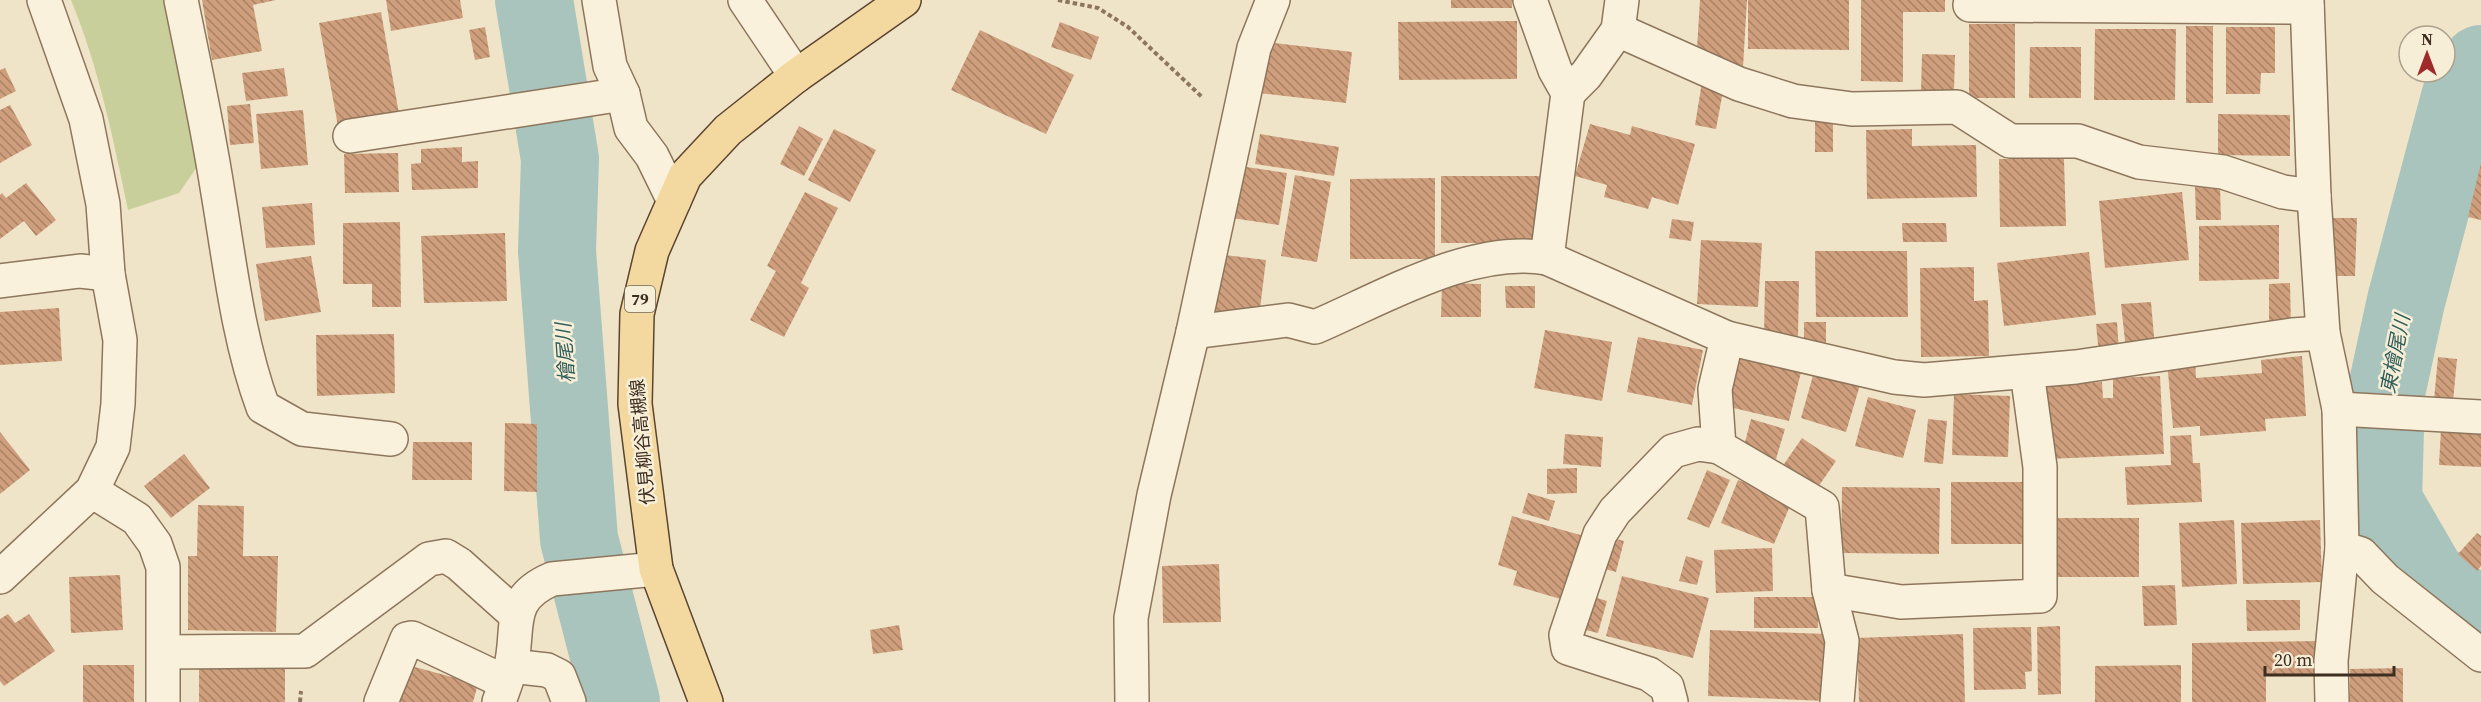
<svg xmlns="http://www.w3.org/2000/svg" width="2481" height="702" viewBox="0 0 2481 702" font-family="'Source Serif 4','Noto Sans JP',serif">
<defs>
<pattern id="building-back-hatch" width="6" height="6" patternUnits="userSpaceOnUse" patternTransform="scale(1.5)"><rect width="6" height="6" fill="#cf9f7d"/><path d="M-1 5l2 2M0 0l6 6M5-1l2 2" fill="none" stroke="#a98266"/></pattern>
</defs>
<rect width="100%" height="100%" fill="#f0e4c8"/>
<path fill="#c9cf9b" d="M 71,0 L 165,0 L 197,167 L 179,193 L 128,210 C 113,138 99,68 71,0 Z"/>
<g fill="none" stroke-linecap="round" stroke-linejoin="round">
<g stroke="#a9c4bc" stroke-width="78">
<polyline points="534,0 560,159 557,251 579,539 621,702"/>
<polyline points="2481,64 2460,98 2406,301 2386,393 2383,501 2427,577 2481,620"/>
</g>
</g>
<g fill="url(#building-back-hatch)">
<polygon points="202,0 276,0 253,5 262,51 212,60"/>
<polygon points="386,0 460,0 463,18 391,31"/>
<rect x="1451" y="0" width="61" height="8"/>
<polygon points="1700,0 1747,0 1743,67 1696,64"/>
<polygon points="1748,0 1849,0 1849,50 1748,49"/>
<polygon points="1861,0 1945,0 1945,12 1903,12 1903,82 1861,81"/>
<polygon points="381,12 399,114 338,126 319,23"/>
<polygon points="1517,21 1517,79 1399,80 1398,22"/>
<polygon points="1060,22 1099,37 1091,60 1051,47"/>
<rect x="1969" y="24" width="46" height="74"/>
<rect x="2186" y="26" width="27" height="77"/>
<polygon points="485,27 490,57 475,60 469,30"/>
<polygon points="2226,27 2275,27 2275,73 2261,73 2260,94 2226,94"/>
<polygon points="2095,29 2176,29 2175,100 2094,100"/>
<polygon points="980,30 1074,75 1046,134 951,90"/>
<polygon points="1265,42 1352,52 1346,103 1259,93"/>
<polygon points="2030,47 2081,47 2081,98 2029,98"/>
<polygon points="1922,54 1955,55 1954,91 1921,91"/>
<polygon points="5,68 16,91 0,99 0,70"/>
<polygon points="284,68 288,96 246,101 242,73"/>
<polygon points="1702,82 1724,86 1716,129 1695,125"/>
<polygon points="250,104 254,143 230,145 227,106"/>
<polygon points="10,105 32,145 0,163 0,110"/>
<polygon points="303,110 308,165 261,169 256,114"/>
<polygon points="2218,114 2290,115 2290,156 2218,155"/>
<rect x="1815" y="117" width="18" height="35"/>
<polygon points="1590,124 1630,135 1632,126 1695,144 1678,205 1652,197 1648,209 1604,197 1607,185 1575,176"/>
<polygon points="799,126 823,139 804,176 780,164"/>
<polygon points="834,129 876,150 850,202 808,180"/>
<polygon points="1912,129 1912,146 1976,145 1977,197 1867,199 1866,130"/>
<polygon points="1260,134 1339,147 1334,176 1255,164"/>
<polygon points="462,147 462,162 478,161 478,188 412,190 411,164 421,163 421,149"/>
<polygon points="398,153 399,192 345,193 344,154"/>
<polygon points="1999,159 2064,159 2066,226 2000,227"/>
<polygon points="2481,163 2481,220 2468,217"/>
<polygon points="1233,165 1287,173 1279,225 1225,217"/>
<polygon points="1295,175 1331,182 1317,262 1281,256"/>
<rect x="1441" y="176" width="102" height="67"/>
<polygon points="1435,178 1435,259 1350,259 1350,179"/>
<polygon points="26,183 56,220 36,236 24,221 0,239 0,195 2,193 6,198"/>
<polygon points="2195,186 2220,186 2221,220 2196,220"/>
<polygon points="805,192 838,208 801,283 809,288 784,337 750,320 776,271 767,266"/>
<polygon points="2182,192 2189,260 2105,268 2099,201"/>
<polygon points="312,203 315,245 266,248 262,207"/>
<polygon points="2326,218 2357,218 2355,276 2325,276"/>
<polygon points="1672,219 1694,222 1691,241 1669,238"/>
<polygon points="400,222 401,307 372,307 372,284 343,284 343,223"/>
<polygon points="1902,223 1946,223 1947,242 1903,242"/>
<polygon points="2279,225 2279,279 2199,281 2199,226"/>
<polygon points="505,233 507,301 424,303 421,236"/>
<polygon points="1701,240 1762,243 1758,307 1697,304"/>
<polygon points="1815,251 1907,251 1908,317 1816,317"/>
<polygon points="2089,252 2096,315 2004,326 1997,263"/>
<polygon points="1217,254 1266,260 1259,317 1209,310"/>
<polygon points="311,256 321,312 265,321 256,264"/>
<polygon points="1974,267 1974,301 1988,300 1989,356 1921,357 1920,268"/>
<polygon points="1765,281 1799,281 1798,337 1764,335"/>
<polygon points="1442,283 1481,284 1481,317 1441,317"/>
<polygon points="2290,283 2291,327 2269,327 2269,284"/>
<polygon points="1505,286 1535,286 1535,308 1506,308"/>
<polygon points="2151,302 2155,348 2126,350 2121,304"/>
<polygon points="59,308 62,361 0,365 0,312"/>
<rect x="1804" y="322" width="22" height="28"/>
<polygon points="2117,322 2119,353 2099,354 2096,324"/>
<polygon points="1545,330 1612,342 1602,401 1534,388"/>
<polygon points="394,334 395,393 317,396 316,335"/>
<polygon points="1638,337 1703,350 1692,405 1627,392"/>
<polygon points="1734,351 1802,368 1789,421 1721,405"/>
<polygon points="2302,356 2306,416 2265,419 2266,431 2200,436 2200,426 2173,428 2167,361 2195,359 2196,378 2262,373 2261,360"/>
<polygon points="2438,357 2457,359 2453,402 2434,400"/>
<polygon points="1814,372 1860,385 1846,432 1801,418"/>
<polygon points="2086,373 2086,383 2102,382 2103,398 2113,398 2113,378 2160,376 2164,454 2048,459 2044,375"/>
<polygon points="1954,394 2010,396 2008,457 1952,455"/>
<polygon points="1868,397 1916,410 1903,458 1855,446"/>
<polygon points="1751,419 1785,429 1776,459 1743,450"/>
<polygon points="1928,419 1947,421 1943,464 1924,462"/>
<polygon points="505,423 537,424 537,492 504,491"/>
<polygon points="2441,429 2481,431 2481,467 2439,465"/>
<polygon points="0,432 30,470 0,494"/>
<polygon points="1565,434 1603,437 1601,467 1563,464"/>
<polygon points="2191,435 2193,463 2200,463 2202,502 2127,505 2125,467 2171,465 2170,436"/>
<polygon points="1802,438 1836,461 1816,490 1782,467"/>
<polygon points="413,442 472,442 472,480 412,480"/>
<polygon points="184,454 210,488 171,518 144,486"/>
<polygon points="1577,468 1577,493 1547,494 1547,469"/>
<polygon points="1707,470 1730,480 1709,528 1687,519"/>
<polygon points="1738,480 1792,501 1774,544 1721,523"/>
<polygon points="1951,482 2028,482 2027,544 1951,544"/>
<polygon points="1842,487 1940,488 1939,554 1841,553"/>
<polygon points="1528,493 1555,501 1549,521 1522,513"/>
<polygon points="198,505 244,506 243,556 278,556 276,632 188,630 188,556 197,556"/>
<polygon points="1512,516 1584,536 1564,600 1513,585 1517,571 1498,565"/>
<rect x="2052" y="518" width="87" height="59"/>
<polygon points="2234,520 2237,584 2182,587 2179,523"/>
<polygon points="2320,520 2322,582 2243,584 2241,523"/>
<polygon points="2477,533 2481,536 2481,566 2477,571 2458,554"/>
<polygon points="1605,536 1624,541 1616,572 1597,567"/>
<polygon points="1772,548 1773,591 1716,593 1714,550"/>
<polygon points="1686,556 1703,561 1697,585 1679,581"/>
<polygon points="1219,564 1221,622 1163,623 1162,566"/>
<polygon points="120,575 123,630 71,633 69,577"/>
<polygon points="1622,576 1709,598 1693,658 1606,636"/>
<polygon points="2175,585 2177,625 2144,626 2142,586"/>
<polygon points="1587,595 1607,601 1598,633 1577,628"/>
<rect x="1754" y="597" width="64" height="31"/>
<polygon points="2246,600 2300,600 2300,630 2247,631"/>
<polygon points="8,614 15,623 29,614 55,651 4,686 0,681 0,619"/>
<polygon points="899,625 903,650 873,654 870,630"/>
<polygon points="2060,626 2061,694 2038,695 2037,627"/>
<polygon points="2031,627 2032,671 2025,672 2026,689 1974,690 1973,628"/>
<polygon points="1710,630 1828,634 1826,701 1708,696"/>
<polygon points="1963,634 1965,702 1859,702 1857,638"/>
<polygon points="2317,641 2318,674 2266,675 2266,702 2192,702 2192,643"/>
<rect x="83" y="665" width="51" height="37"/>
<polygon points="2181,665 2181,702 2095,702 2095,666"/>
<polygon points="411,666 478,684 473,702 400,702"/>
<rect x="199" y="667" width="86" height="35"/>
<polygon points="2403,668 2403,702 2350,702 2350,669"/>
</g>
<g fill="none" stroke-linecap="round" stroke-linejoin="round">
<g stroke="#8d765c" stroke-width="36">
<g id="street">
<path d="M 181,0 C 194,64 208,128 218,193 C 230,264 238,339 263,407 L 302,429 L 391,439"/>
<polyline points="599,0 610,66 623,94 631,128 652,156 674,201"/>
<polyline points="745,0 796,76"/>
<polyline points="1530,0 1555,70 1568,93 1547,258 1727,338 1894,377 1924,380 2076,367 2292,335 2323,333"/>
<polyline points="2307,0 2314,196 2323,333 2339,409 2342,548 2331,661 2332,702"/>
<polyline points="1970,5 2307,7"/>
<polyline points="1618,30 1739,84 1793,101 1852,109 1957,107 2010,141 2078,141 2139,162 2223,172 2283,192 2314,196"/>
<polyline points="1568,93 1586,75 1618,30 1622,0"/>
<polyline points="350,136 623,94"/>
<polyline points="0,281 80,271 108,274"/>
<path d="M 1193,332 L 1288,320 L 1315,327 C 1383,298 1471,245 1547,258"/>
<polyline points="1727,338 1715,389 1719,447 1822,507 1829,590 1842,641 1837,702"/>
<polyline points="2339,409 2481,417"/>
<polyline points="92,491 137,519 155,544 163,567 163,702"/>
<polyline points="2342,548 2361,554 2385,579 2481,655"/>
<polyline points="0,577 92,491 113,447 118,404 120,340 108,274 103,204 86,119 44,0"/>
<polyline points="1829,590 1901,602 2040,596 2040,467 2027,372"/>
<polyline points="165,652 305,651 429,559 446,556 459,564 515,614"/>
<polyline points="511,666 547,670 559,676 569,702"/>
<polyline points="381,702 407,639 412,638 505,682"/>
<path d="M 499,702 C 503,690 508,678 511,666 C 520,628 505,599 552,579 L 656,569"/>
<polyline points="1132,702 1131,618 1154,495 1193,332 1254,48 1273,0"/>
<polyline points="1671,702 1667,687 1649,674 1568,648 1566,635 1600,534 1615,511 1673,451 1698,444 1719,447"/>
</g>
</g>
<g stroke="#5b4430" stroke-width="36">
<polyline id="primary" points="706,702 656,569 635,404 637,314 652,251 685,176 728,130 796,76 904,0"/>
</g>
<g stroke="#8d765c" stroke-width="4" stroke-dasharray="4.5 3" stroke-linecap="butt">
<polyline points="1058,0 1098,8 1128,27 1202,97"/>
<polyline points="300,702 301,691"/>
</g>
<use href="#street" stroke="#faf1dc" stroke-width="33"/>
<use href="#primary" stroke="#f3d9a0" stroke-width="33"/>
</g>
<g text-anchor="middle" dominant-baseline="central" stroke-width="5" stroke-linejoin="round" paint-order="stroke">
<rect fill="#f7eed8" stroke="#756857" stroke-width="1.5" x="625" y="286" width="30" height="26" rx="4.5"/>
<g font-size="16" font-weight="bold" fill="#3d2e20">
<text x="640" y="299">79</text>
</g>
<g font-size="18" fill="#3d2e20" stroke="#f7eed8">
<text transform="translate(642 442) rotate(-95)">伏見柳谷高槻線</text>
</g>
<g font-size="20" font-style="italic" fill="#2f5d5a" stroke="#f7eed8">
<text transform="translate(565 353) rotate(-94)">檜尾川</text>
<text transform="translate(2395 354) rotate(-79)">東檜尾川</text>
</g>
</g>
<g transform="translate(2427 54)"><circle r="28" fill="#f7eed8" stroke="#ada18e" stroke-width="1.5"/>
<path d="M0-4.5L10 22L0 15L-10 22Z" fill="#9e2a2b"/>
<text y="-9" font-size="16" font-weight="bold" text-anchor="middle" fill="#3d2e20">N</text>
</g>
<path d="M2265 666v9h129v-9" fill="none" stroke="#3d2e20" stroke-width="3"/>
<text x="2274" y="666" font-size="18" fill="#3d2e20" stroke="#f7eed8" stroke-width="4.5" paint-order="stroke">20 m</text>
</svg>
